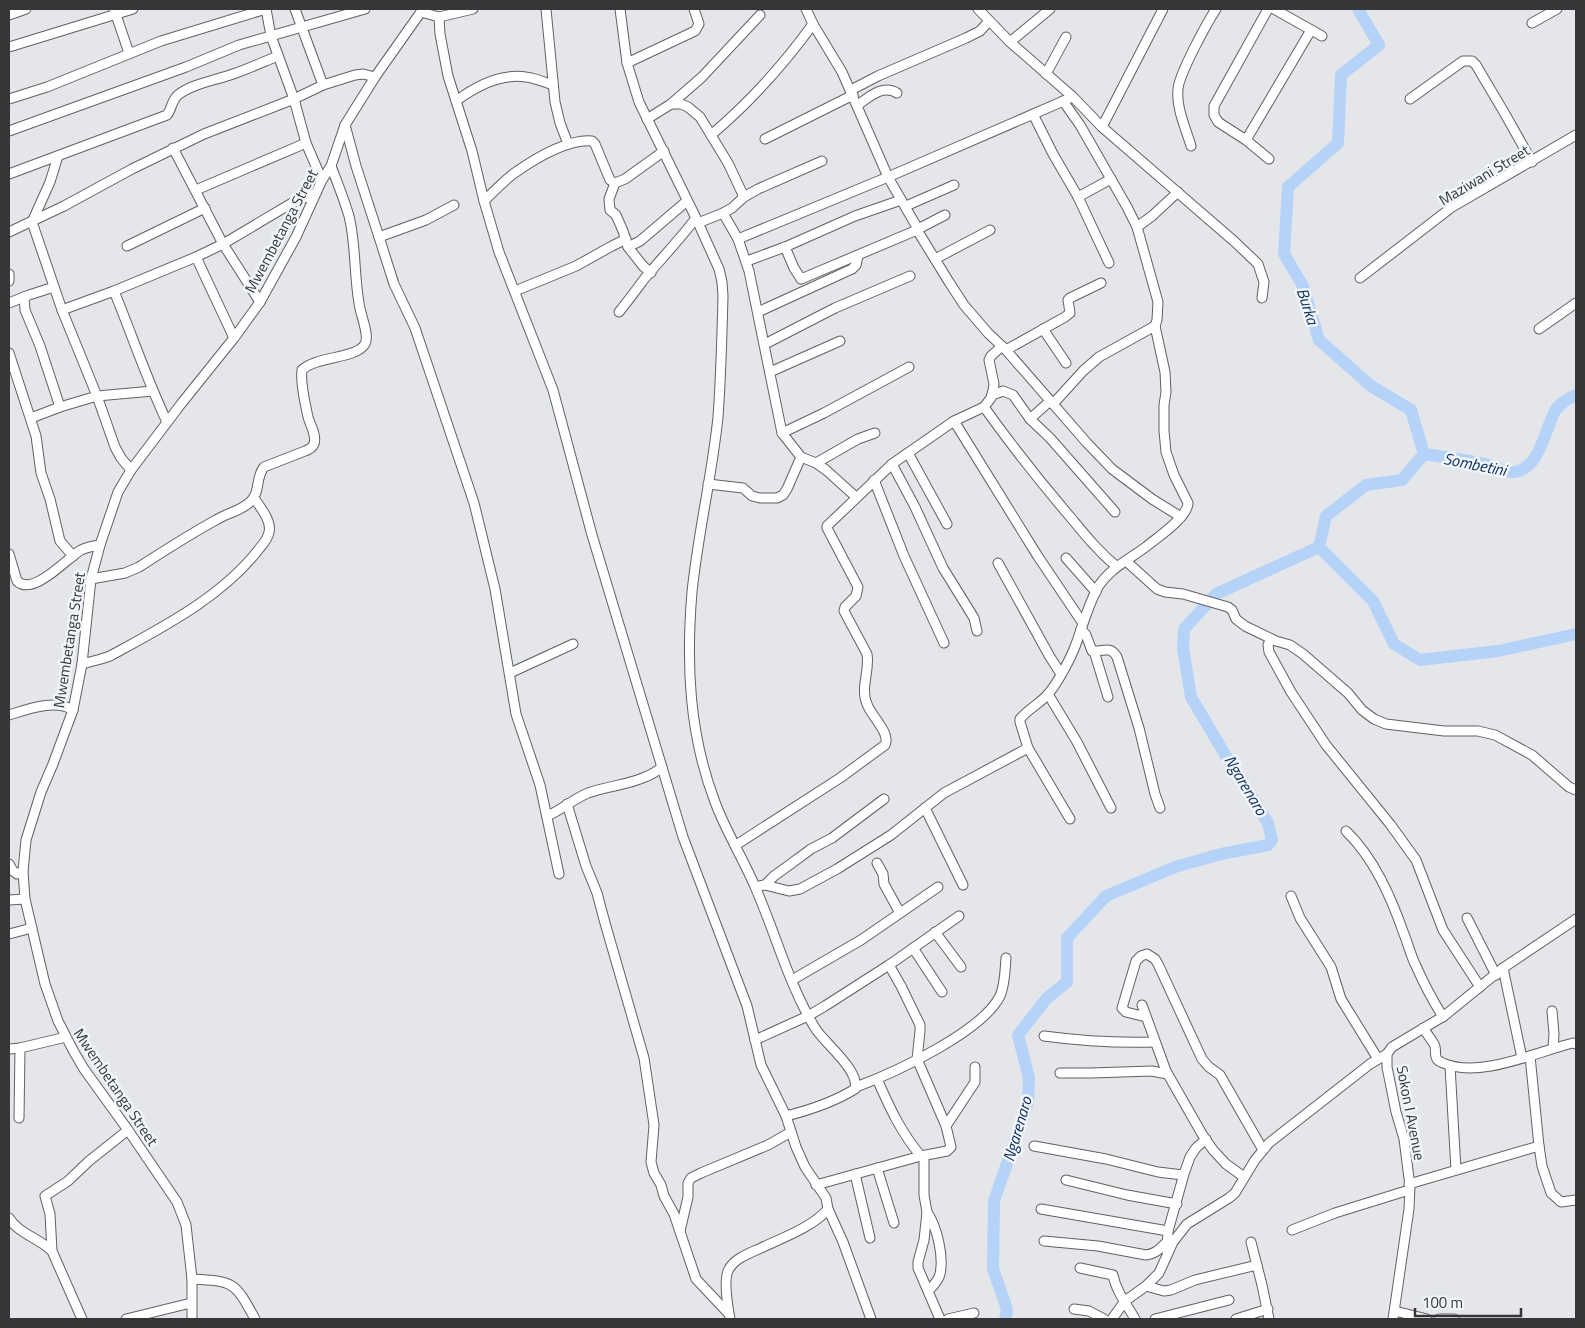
<svg xmlns="http://www.w3.org/2000/svg" width="1585" height="1328" viewBox="0 0 1585 1328" font-family="'Titillium Web',sans-serif">
<rect width="100%" height="100%" fill="#e4e6ea"/>
<g fill="none" stroke-linecap="round" stroke-linejoin="round">
<g stroke="#b5d2f8" stroke-width="12">
<path d="M 1424,454 C 1445,457 1467,460 1488,465 C 1496,467 1505,473 1514,472 C 1540,469 1545,429 1555,411 C 1560,403 1568,399 1576,395"/>
<polyline points="1319,547 1326,516 1366,485 1402,480 1424,454 1411,410 1371,386 1319,340 1303,286 1284,254 1288,187 1338,143 1341,75 1379,45 1358,9"/>
<polyline points="1005,1319 1007,1311 1005,1303 993,1269 994,1201 1028,1103 1029,1078 1018,1035 1047,998 1067,982 1067,938 1106,896 1175,867 1221,854 1268,845 1272,840 1268,823 1223,751 1191,697 1183,648 1184,629 1216,594 1319,547 1373,601 1394,644 1420,660 1498,651 1576,634"/>
</g>
<g stroke="#5f6165" stroke-width="11">
<g id="minor">
<polyline points="114,9 129,53"/>
<polyline points="266,9 271,36 294,99 306,143 322,180"/>
<polyline points="295,9 323,85"/>
<polyline points="546,9 555,102 560,123 568,144"/>
<path d="M 620,9 L 627,63 L 639,102 L 696,218 L 719,269 L 722,282 L 723,296 C 722,336 721,377 718,417 C 712,476 698,533 692,592 C 686,664 689,734 715,802 C 726,832 744,860 756,889 C 776,935 789,985 815,1028 C 825,1044 860,1070 855,1089 C 834,1102 810,1110 786,1116"/>
<polyline points="806,9 813,24 842,72 888,177 918,229 917,230 949,282 964,305 988,333 1006,350 1087,443 1112,469 1152,499 1181,517"/>
<polyline points="978,9 1010,42 1073,97 1102,127 1235,242 1258,264 1264,282 1262,298"/>
<polyline points="1268,9 1214,106 1214,115 1218,122 1246,140 1269,159"/>
<polyline points="1274,9 1322,36"/>
<polyline points="421,12 439,17 473,9"/>
<polyline points="9,15 26,9"/>
<path d="M 439,17 L 440,34 L 448,76 L 472,151 L 484,201 L 499,252 L 553,390 L 592,535 L 683,837 L 747,1006 L 761,1065 L 786,1116 L 796,1147 L 805,1167 L 826,1198 L 828,1209 C 813,1227 782,1238 761,1248 C 750,1253 735,1258 729,1269 C 723,1278 728,1308 730,1319"/>
<polyline points="1532,23 1557,9"/>
<polyline points="1010,42 1050,9"/>
<polyline points="9,47 133,9"/>
<polyline points="627,63 695,31 699,24 694,9"/>
<polyline points="1046,74 1066,37"/>
<polyline points="851,90 878,76 966,38 980,31 989,21"/>
<polyline points="9,99 47,87 161,41 266,9"/>
<polyline points="1410,99 1463,61 1472,61 1476,65 1505,114 1532,162"/>
<path d="M 456,101 C 476,86 500,73 526,77 C 535,78 544,82 553,85"/>
<path d="M 1063,101 L 1080,125 L 1127,207 L 1137,227 L 1158,302 L 1157,320 L 1155,326 L 1165,372 L 1166,392 L 1164,405 L 1164,431 L 1166,452 L 1174,475 L 1188,503 C 1188,517 1158,537 1147,546 C 1130,559 1110,568 1098,587 C 1088,605 1083,625 1076,644 C 1071,658 1058,682 1049,693 C 1041,703 1028,709 1020,719 L 1020,722 L 1028,748 L 1070,819"/>
<polyline points="671,104 681,104 688,107 700,117 728,163 744,197"/>
<path d="M 858,105 C 869,97 883,84 897,93"/>
<polyline points="1033,114 1053,154 1078,197 1109,263"/>
<polyline points="647,119 671,104 702,77 760,15"/>
<polyline points="345,125 356,166 379,237 394,284 415,328 474,503 495,589 516,714 540,785 559,874"/>
<polyline points="1102,127 1163,9"/>
<polyline points="9,131 186,67 239,45 365,9"/>
<path d="M 711,135 C 751,101 782,67 813,24"/>
<polyline points="765,139 853,95"/>
<polyline points="1246,140 1311,30"/>
<path d="M 1191,146 C 1186,129 1176,108 1178,89 C 1179,74 1207,23 1216,9"/>
<polyline points="173,148 223,244 260,302"/>
<polyline points="58,156 50,182 32,222 62,310 97,396 115,447 121,458 131,470"/>
<path d="M 9,174 L 167,115 C 172,109 171,101 178,95 C 191,84 217,80 233,74 C 248,69 263,62 278,56"/>
<polyline points="615,183 609,199 610,210 616,215 623,231 628,247 643,266 651,273"/>
<polyline points="196,190 306,143"/>
<polyline points="1078,197 1111,179"/>
<path d="M 484,201 C 493,192 503,182 513,174 C 533,160 567,139 592,141 L 595,144 L 610,180 L 615,183 L 625,179 L 664,151"/>
<polyline points="906,206 954,185"/>
<polyline points="723,213 738,239 749,271 782,433 801,457 816,463 826,470 856,497"/>
<polyline points="698,223 723,213 732,208 744,197 758,189 822,161"/>
<polyline points="1137,227 1152,216 1178,192"/>
<polyline points="918,229 945,215"/>
<polyline points="9,232 64,206 132,169 204,134 294,99 323,85 355,75 363,74 375,77"/>
<polyline points="379,237 426,220 454,205"/>
<polyline points="738,239 888,177 1068,99"/>
<polyline points="127,246 205,208"/>
<polyline points="628,247 640,241 687,201"/>
<polyline points="785,247 794,268 801,279 917,230"/>
<polyline points="196,257 234,338"/>
<polyline points="935,259 990,230"/>
<polyline points="747,261 785,247 855,216 901,200"/>
<polyline points="9,274 9,281"/>
<polyline points="1360,278 1452,207 1576,135"/>
<path d="M 114,291 C 132,335 147,380 167,422"/>
<polyline points="515,291 576,266 612,246 626,239"/>
<polyline points="24,297 25,310 40,346 60,407"/>
<polyline points="9,303 29,295 54,287"/>
<polyline points="62,310 114,291 196,257 223,244 292,203 316,193"/>
<path d="M 619,312 C 628,301 636,290 645,278 C 662,258 680,239 696,218"/>
<polyline points="758,312 852,269 856,265 858,256"/>
<polyline points="1043,329 1066,363"/>
<polyline points="1539,329 1576,303"/>
<polyline points="765,344 835,308 910,276"/>
<polyline points="1006,350 1065,317 1070,313 1068,300 1070,298 1101,283"/>
<polyline points="9,353 36,436 41,473 50,499 60,541 73,556"/>
<polyline points="770,372 840,341"/>
<polyline points="992,395 1003,391 1013,395 1030,419 1050,438 1115,512"/>
<polyline points="1053,404 1083,371 1099,357 1155,326"/>
<path d="M 984,407 C 1012,446 1041,483 1072,519 C 1086,536 1099,552 1116,566"/>
<polyline points="31,418 60,407 97,396 153,391"/>
<polyline points="1030,419 1050,401"/>
<polyline points="954,421 1037,555 1082,622"/>
<polyline points="782,433 824,413 909,367"/>
<polyline points="908,453 947,524"/>
<polyline points="816,463 858,439 875,433"/>
<polyline points="892,464 915,507 943,568 974,618 977,631"/>
<polyline points="874,480 904,556 944,643"/>
<polyline points="708,484 743,488 752,496 760,498 777,498 783,495 787,489 801,457"/>
<path d="M 9,554 L 17,581 C 33,597 67,558 81,550 C 87,547 93,546 100,545"/>
<polyline points="1066,558 1096,592"/>
<polyline points="1126,561 1157,589 1165,592 1183,594 1228,607 1232,610 1236,619 1245,626 1276,641 1290,645 1303,654 1348,693 1362,710 1374,719 1386,724 1444,731 1478,731 1495,735 1532,755 1569,787 1576,790"/>
<polyline points="998,563 1050,657 1061,674"/>
<path d="M 91,579 L 125,573 L 139,567 C 164,551 190,534 216,520 C 227,513 241,511 250,502 C 261,492 255,478 264,467 L 305,451 C 308,450 312,448 314,444 C 317,435 310,425 308,417 C 305,403 300,383 302,370 C 316,356 356,359 365,344 C 370,335 360,314 359,303 C 354,275 356,244 349,216 C 344,199 337,182 331,166"/>
<path d="M 1081,629 L 1086,635 L 1092,651 C 1104,652 1110,645 1117,657 L 1139,728 L 1155,794 L 1160,808"/>
<polyline points="1271,639 1268,645 1269,652 1291,692 1326,745 1390,824 1416,860 1443,930 1480,987"/>
<polyline points="1094,651 1108,697"/>
<path d="M 82,664 L 101,659 L 110,656 C 163,627 222,597 259,549 C 263,544 268,539 269,532 C 272,521 260,507 254,498"/>
<polyline points="510,673 573,644"/>
<polyline points="1048,694 1077,742 1111,808"/>
<path d="M 9,715 C 28,709 55,699 73,710"/>
<polyline points="567,804 586,866 597,893 605,923 644,1058 654,1125 651,1162 654,1173 661,1185 664,1196 674,1214 696,1279 728,1313"/>
<polyline points="925,808 963,885"/>
<path d="M 547,816 C 562,810 573,799 588,793 C 607,786 628,785 645,777 C 651,775 657,771 662,767"/>
<path d="M 1346,831 C 1374,858 1391,897 1404,934 C 1408,944 1411,956 1416,966 C 1424,984 1433,1001 1443,1017"/>
<path d="M 736,845 L 840,778 L 885,745 C 891,733 871,716 867,704 C 860,688 870,671 867,654 L 844,611 L 845,607 L 856,596 L 858,587 L 827,528 L 827,526 L 892,464 L 954,421 L 984,407 L 991,398 L 993,390 L 994,384 L 989,360 L 991,356 L 1002,346"/>
<polyline points="877,863 883,874 884,884 900,913"/>
<polyline points="9,864 13,871 17,874 23,871"/>
<polyline points="765,885 774,876 792,863 811,849 832,838 884,799"/>
<polyline points="757,889 759,886 765,885 789,891 800,889 837,869 891,835 944,793 1028,748"/>
<polyline points="1291,896 1300,918 1331,967 1341,999 1378,1059"/>
<polyline points="9,900 25,899"/>
<polyline points="1467,918 1496,975"/>
<polyline points="935,932 961,967"/>
<polyline points="9,934 32,928"/>
<polyline points="913,948 942,992"/>
<polyline points="1503,968 1522,1058"/>
<polyline points="792,980 861,940 938,887"/>
<polyline points="1142,1005 1166,1071 1202,1134 1213,1150 1226,1164 1244,1177"/>
<polyline points="1552,1011 1554,1034 1553,1048"/>
<polyline points="1146,1017 1126,1012 1122,1008 1136,961 1141,956 1147,954 1155,959 1158,964 1202,1059 1209,1067 1220,1075 1263,1150"/>
<path d="M 1423,1028 C 1427,1034 1431,1039 1434,1044 C 1437,1049 1434,1055 1437,1059 C 1438,1061 1441,1062 1443,1063 C 1479,1079 1536,1052 1573,1043 L 1576,1044"/>
<path d="M 1044,1036 C 1081,1041 1118,1043 1155,1042"/>
<polyline points="755,1040 808,1016 825,1006 889,965 959,916"/>
<polyline points="9,1049 20,1048 66,1037"/>
<polyline points="1530,1056 1539,1146 1542,1166 1551,1193 1561,1202 1576,1200"/>
<polyline points="1450,1066 1456,1170"/>
<polyline points="1060,1073 1091,1073 1152,1071 1167,1074"/>
<path d="M 877,1079 C 889,1106 901,1133 921,1156"/>
<path d="M 856,1087 C 894,1073 982,1032 1000,996 C 1005,985 1005,970 1006,958"/>
<polyline points="19,1118 20,1048"/>
<polyline points="946,1126 975,1082 975,1067"/>
<polyline points="1034,1146 1106,1159 1158,1172 1183,1175"/>
<polyline points="924,1156 924,1195 927,1212 924,1240 918,1262 918,1268 940,1319"/>
<polyline points="877,1168 894,1223"/>
<polyline points="855,1174 870,1238"/>
<polyline points="1066,1180 1127,1195 1177,1204"/>
<polyline points="1409,1184 1539,1146"/>
<polyline points="816,1185 921,1156 947,1151 951,1147 946,1126 917,1059 920,1031 920,1025 901,986 889,965"/>
<polyline points="828,1209 843,1242 871,1319"/>
<polyline points="1041,1209 1168,1231"/>
<path d="M 927,1212 C 937,1227 944,1256 940,1274 C 939,1280 933,1286 929,1290"/>
<path d="M 9,1218 C 19,1234 39,1238 52,1251 L 82,1319"/>
<polyline points="1292,1230 1335,1213 1409,1190"/>
<polyline points="680,1231 688,1197 688,1183 691,1178 701,1173 768,1145 791,1132"/>
<path d="M 1044,1241 L 1098,1246 L 1146,1255 C 1156,1254 1160,1248 1167,1242"/>
<polyline points="1251,1242 1262,1285 1269,1319"/>
<polyline points="52,1251 50,1214 45,1196 68,1181 89,1161 128,1130"/>
<polyline points="1167,1252 1168,1231 1184,1174 1190,1157 1196,1148 1206,1139"/>
<path d="M 1080,1268 L 1113,1275 C 1116,1291 1127,1305 1135,1319"/>
<path d="M 192,1279 C 234,1281 235,1282 255,1319"/>
<polyline points="1146,1286 1164,1291 1171,1290 1195,1280 1257,1265"/>
<polyline points="1074,1309 1089,1311 1104,1319"/>
<polyline points="1395,1311 1427,1319"/>
<polyline points="126,1319 191,1303"/>
<polyline points="192,1319 192,1279 186,1225 177,1202 128,1130 84,1069 74,1052 58,1021 45,984 25,899 23,871 26,840 41,792 53,764 73,710 82,664 91,579 100,545 118,492 131,470 181,404 234,338 260,302 296,237 322,180 331,166 345,125 375,77 423,9"/>
<polyline points="948,1319 974,1313"/>
<polyline points="1112,1319 1125,1301 1146,1286 1159,1273 1173,1242 1187,1224 1229,1198 1235,1193 1255,1160 1269,1143 1370,1064 1387,1054"/>
<polyline points="1155,1319 1229,1300"/>
<polyline points="1236,1319 1268,1309"/>
<polyline points="1393,1319 1409,1209 1410,1186 1404,1139 1396,1112 1387,1067 1387,1054 1392,1047 1444,1016 1503,968 1576,919"/>
<polyline points="1439,1319 1454,1319"/>
</g>
</g>
<use href="#minor" stroke="#fff" stroke-width="9"/>
</g>
<g text-anchor="middle" dominant-baseline="central" stroke-width="5" stroke-linejoin="round" paint-order="stroke">
<g font-size="15" fill="#353637" stroke="#f1f4f8">
<text transform="translate(1484 175) rotate(-31)">Maziwani Street</text>
<text transform="translate(281 231) rotate(-62)">Mwembetanga Street</text>
<text transform="translate(69 640) rotate(-81)">Mwembetanga Street</text>
<text transform="translate(116 1087) rotate(56)">Mwembetanga Street</text>
<text transform="translate(1411 1113) rotate(79)">Sokon I Avenue</text>
</g>
<g font-size="16" font-style="italic" fill="#0d3261" stroke="#f1f4f8">
<text transform="translate(1308 306) rotate(72)">Burka</text>
<text transform="translate(1475 464) rotate(11)">Sombetini</text>
<text transform="translate(1246 785) rotate(59)">Ngarenaro</text>
<text transform="translate(1017 1129) rotate(-74)">Ngarenaro</text>
</g>
</g>
<rect width="1585" height="1328" fill="none" stroke="#353637" stroke-width="20"/>
<path d="M1415 1308v8h106v-8" fill="none" stroke="#353637" stroke-width="2.5"/>
<text x="1422" y="1308" font-size="15" fill="#353637" stroke="#f1f4f8" stroke-width="4" paint-order="stroke">100 m</text>
</svg>
